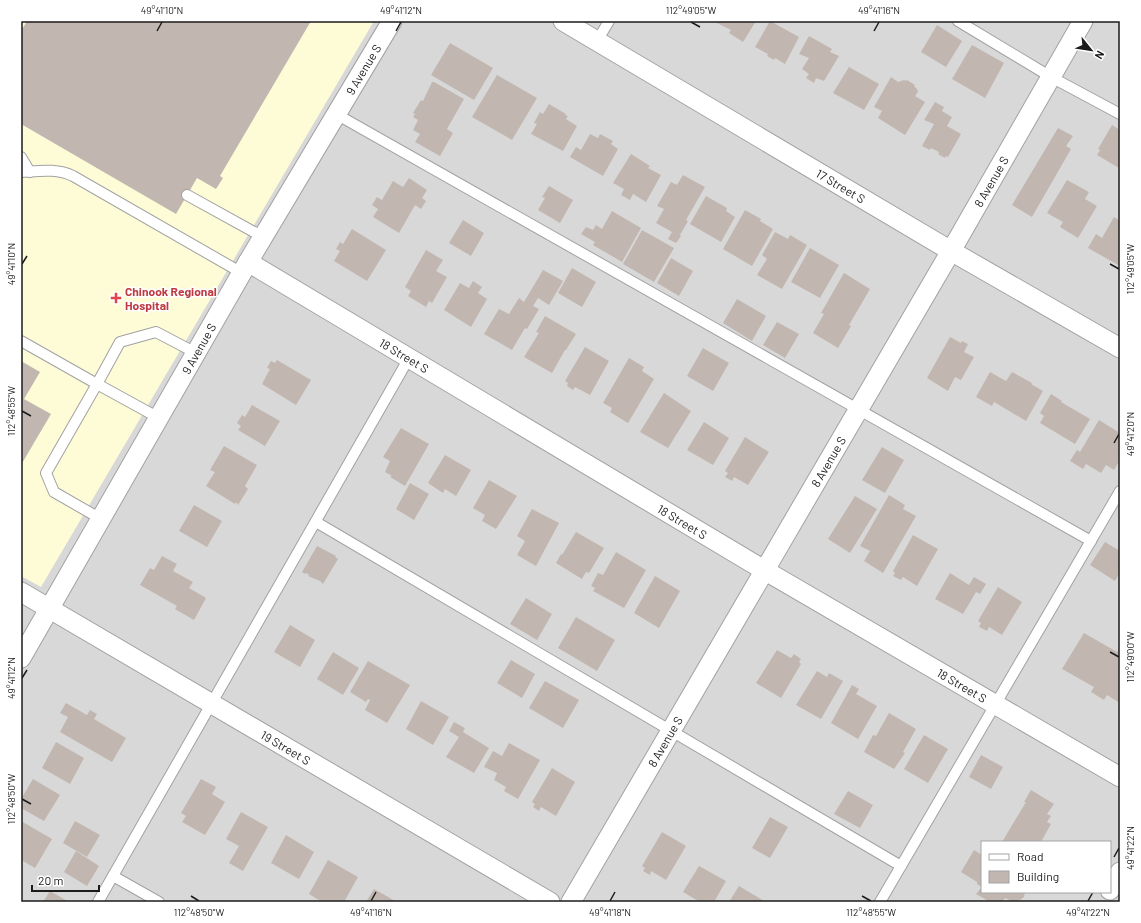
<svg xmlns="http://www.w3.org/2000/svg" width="1141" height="923" viewBox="0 0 1141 923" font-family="Barlow,sans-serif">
<rect width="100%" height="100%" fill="#ece8e0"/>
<path fill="#d9d8d8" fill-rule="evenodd" d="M 21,21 L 1120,21 L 1120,902 L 21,902 ZM 982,842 L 1110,842 L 1110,892 L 982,892 Z"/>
<polygon fill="#fefcd7" points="21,21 374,21 41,587 21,576"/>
<g fill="#c1b7b0">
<polygon points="27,21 311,21 220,176 223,178 216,189 197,178 176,214 21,124 21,31"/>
<polygon points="713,21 756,21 743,42 729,33 731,30"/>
<polygon points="770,21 799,37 785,64 775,58 774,60 767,56 768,54 755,47"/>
<polygon points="937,25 962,41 946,67 921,52"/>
<polygon points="809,36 832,49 830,52 839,56 824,81 816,78 814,83 806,78 809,74 802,69 809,58 799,54"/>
<polygon points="450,43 493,68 474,100 431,75"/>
<polygon points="972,45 1004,63 985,98 952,79"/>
<polygon points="849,67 879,84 864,110 833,93"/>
<polygon points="497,75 537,98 512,140 472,117"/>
<polygon points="891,77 898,82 904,80 906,81 907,80 915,85 914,86 917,89 918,92 915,96 925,102 905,135 878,118 882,111 874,107"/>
<polygon points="432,82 434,82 464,99 447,129 453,133 440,156 415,142 420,134 413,130 418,120 413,117 415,114 413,113 421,100 423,101"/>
<polygon points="935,102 944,107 942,111 952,117 947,126 961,134 948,157 946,156 945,158 938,154 939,152 931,148 930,150 922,146 934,124 924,120"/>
<polygon points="549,104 566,114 565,115 568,116 566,119 577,126 563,151 531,134 537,124 534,123 540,112 543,114"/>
<polygon points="1112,125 1120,130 1120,166 1119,168 1097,155 1100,150 1098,149"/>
<polygon points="1058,128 1073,136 1066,146 1071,149 1032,217 1012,205"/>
<polygon points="590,134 598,138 600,134 613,141 611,144 618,149 603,176 570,157 576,147 581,150"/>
<polygon points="631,154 650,166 648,168 661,175 646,202 633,194 630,200 621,195 624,189 613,183"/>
<polygon points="683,175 705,187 686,220 688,221 680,235 681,236 676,243 668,239 672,232 656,223 664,209 657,206 671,182 677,185"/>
<polygon points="409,178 427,190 422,198 426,201 421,209 415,205 399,233 373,217 378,209 372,205 377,197 382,200 393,181 403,187"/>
<polygon points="1067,180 1089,192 1085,199 1097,206 1078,238 1060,227 1063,222 1047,213"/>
<polygon points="549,186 573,200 560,223 538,210 545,198 542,197"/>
<polygon points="706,196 727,208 726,211 735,217 721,242 690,224"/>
<polygon points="745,210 761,219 760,221 773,229 752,266 723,249"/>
<polygon points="612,211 641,228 622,262 593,245 595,242 581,234 586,227 593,230 596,225 602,229"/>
<polygon points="1114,217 1120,221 1120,266 1088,248 1096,234 1102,238"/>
<polygon points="463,220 484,233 471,256 449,243"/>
<polygon points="352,229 386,250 367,281 334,261 340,251 336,249 340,242 343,244"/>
<polygon points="642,230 674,248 654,282 623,264"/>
<polygon points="775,232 788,239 790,235 807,245 782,289 757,275 767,259 762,255"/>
<polygon points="810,248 839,265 820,298 791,282"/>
<polygon points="426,250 443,260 436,271 447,277 432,303 429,301 426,307 408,296 411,291 405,287"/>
<polygon points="671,258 693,271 679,296 657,283"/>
<polygon points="572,268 596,282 582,307 558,293"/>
<polygon points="543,270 563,281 549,305 538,298 533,306 539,309 527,329 525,328 512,350 484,334 499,309 509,314 519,298 524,302"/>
<polygon points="844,273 870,289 849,325 851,326 838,348 813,333 824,314 821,313"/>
<polygon points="473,281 482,287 478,293 487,299 471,327 444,310 460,283 469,288"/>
<polygon points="737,299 766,316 752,341 723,323"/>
<polygon points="545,316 576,334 566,350 565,350 552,373 524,357 539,333 536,332"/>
<polygon points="777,322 799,334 785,358 763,345"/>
<polygon points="950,337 961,343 962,341 968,344 964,352 974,357 961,380 955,377 948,391 927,378"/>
<polygon points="585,347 609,361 590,395 575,387 573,390 567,386 568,383 565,381"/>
<polygon points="703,348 729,363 713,391 687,376"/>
<polygon points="629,358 644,367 642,371 654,379 628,423 610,412 612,408 603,403"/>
<polygon points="277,360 311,380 296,405 262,384 270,369 267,368 271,361 275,363"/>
<polygon points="21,361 40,372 24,399 51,414 21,465"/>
<polygon points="990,372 1006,381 1012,372 1032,383 1031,384 1043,391 1026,421 994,402 992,406 976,397"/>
<polygon points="664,393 691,411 668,448 640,432"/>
<polygon points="1051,394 1062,401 1061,402 1090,419 1075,444 1040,423 1044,416 1040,413"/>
<polygon points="252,405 280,421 265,446 238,430 241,426 237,423 242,415 245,417"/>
<polygon points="1099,420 1120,433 1120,460 1114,470 1106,465 1101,473 1086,464 1083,469 1070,461 1077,450 1080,452"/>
<polygon points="704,422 729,438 713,465 687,450"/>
<polygon points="401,428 429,444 405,486 390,477 392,476 385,472 390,461 383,457"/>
<polygon points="745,437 769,452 748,485 734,477 732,481 725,477 728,473 725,471"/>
<polygon points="224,446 257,465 245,486 248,489 238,505 236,502 235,504 206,486 215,472 210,470"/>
<polygon points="882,447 904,460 885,493 862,480"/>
<polygon points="445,455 471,470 456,496 445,489 443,493 428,483"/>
<polygon points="489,480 517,496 496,529 482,521 485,515 473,508"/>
<polygon points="410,483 429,494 414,520 396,509"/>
<polygon points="889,495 905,505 903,509 916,516 883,573 864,561 870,551 860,546"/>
<polygon points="855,496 877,509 850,553 828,539"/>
<polygon points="194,505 222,521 207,547 179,531"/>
<polygon points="532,509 559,523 536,566 517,555 525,541 517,536"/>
<polygon points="576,532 604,548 589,573 586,572 582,579 556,563 561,554 562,555"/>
<polygon points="913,535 938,549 917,586 903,577 901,580 893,576 895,573 893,571"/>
<polygon points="1105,542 1120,551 1120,572 1115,581 1090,565"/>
<polygon points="317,546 336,556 335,557 338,559 323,584 320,581 308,576 309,575 306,573 305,574 302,572"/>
<polygon points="616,552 646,570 624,608 593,591 595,588 591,586 598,573 603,575"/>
<polygon points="162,556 177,564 173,571 193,582 189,588 206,598 194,620 175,609 177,606 140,585 150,568 154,570"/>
<polygon points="950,573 969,585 974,577 986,584 980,594 976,592 963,614 935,599"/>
<polygon points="655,576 680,591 659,628 634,613"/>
<polygon points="998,587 1022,602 1002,635 989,627 987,631 979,627 981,623 978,621"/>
<polygon points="526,598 552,614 537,640 510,624"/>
<polygon points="576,617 615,640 597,671 558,648"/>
<polygon points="290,625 315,640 300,667 274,652"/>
<polygon points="1084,633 1117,652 1119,648 1120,649 1120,703 1107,695 1104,700 1091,692 1094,687 1062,669"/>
<polygon points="777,650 791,658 794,654 801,659 799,662 801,664 781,698 756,683"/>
<polygon points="333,652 359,668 343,695 317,679"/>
<polygon points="511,660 535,674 522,698 497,683"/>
<polygon points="368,661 410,685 387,723 365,710 370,700 368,699 366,702 350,692"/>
<polygon points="817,671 827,677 829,673 843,681 821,719 796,705"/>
<polygon points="545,681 579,700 563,728 529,708"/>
<polygon points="852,685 859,689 856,694 877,706 858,739 831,723"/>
<polygon points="421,701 449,717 433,745 406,729"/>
<polygon points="66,703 87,715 90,710 97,714 94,719 126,738 112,762 60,732 68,717 60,713"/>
<polygon points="889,713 916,729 903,752 905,753 894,769 864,752 873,735 876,736"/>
<polygon points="454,722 465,728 463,732 489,748 474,773 446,757 459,737 449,731"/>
<polygon points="924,735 948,749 928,783 904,769"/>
<polygon points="56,742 84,758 70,784 42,768"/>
<polygon points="509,743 540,760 518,799 504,791 506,787 494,780 497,773 484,767 493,751 502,756"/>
<polygon points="981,755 1003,767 991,789 969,777"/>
<polygon points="552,768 575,782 556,816 541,807 539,811 533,807 535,804 532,802"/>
<polygon points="33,779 60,795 44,821 21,808 21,799"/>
<polygon points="201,779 216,787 212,794 225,802 205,835 182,822 186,816 181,813"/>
<polygon points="1031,790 1054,804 1047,814 1051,816 1047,822 1051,824 1041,842 1002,842 1026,802 1024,802"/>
<polygon points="848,791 873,805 860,828 834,814"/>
<polygon points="241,812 268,827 243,871 229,863 239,846 226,839"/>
<polygon points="770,817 788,827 770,858 752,848"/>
<polygon points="21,821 52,839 35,868 21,860"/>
<polygon points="75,821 100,835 87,857 63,843"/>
<polygon points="662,832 686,846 666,880 651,871 650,875 643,871 645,868 642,866"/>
<polygon points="286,835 314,852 299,879 271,863"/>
<polygon points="974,850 982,855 982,887 977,884 977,882 961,872"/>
<polygon points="76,851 99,866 87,886 64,872"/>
<polygon points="328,860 358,877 344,902 322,902 309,894"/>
<polygon points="699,866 726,881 714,902 700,902 683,892"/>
<polygon points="739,886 764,901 764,902 729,902"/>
<polygon points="982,887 982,892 1025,892 1024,897 1020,900 1014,902 1005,898 1002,902 990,902 976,894"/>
<polygon points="374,889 397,902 366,902"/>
<polygon points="50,891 69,902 43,902"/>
</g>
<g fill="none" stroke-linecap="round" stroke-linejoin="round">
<g stroke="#a2a2a2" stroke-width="12">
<g id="service">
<polyline points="958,21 1051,77 1120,114"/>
<polyline points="597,41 609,21"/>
<polyline points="336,114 1091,541"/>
<polyline points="21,157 30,172"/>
<path d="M 21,172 C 39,171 57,168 73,176 L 242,273"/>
<polyline points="187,195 263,237"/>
<polyline points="21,341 97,384 120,342 156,332 196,353"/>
<polyline points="101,519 54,492 46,473 97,384 159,418"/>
<polyline points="316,522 901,866"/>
<polyline points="113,876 159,902"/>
<polyline points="98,902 409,358"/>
<polyline points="880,902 1120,491"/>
</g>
</g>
<g stroke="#a2a2a2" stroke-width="21">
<g id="minor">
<path id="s1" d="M 563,21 L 951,251 L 1120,348"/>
<path id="s2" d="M 248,262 L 764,570 L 1120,777"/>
<path id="s3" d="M 21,592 L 550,902"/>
<path id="s4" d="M 21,658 L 248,262 L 392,21"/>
<polyline points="1110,890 1120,872"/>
<path id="s5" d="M 571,902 L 951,251 L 1083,21"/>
</g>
</g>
<use href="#service" stroke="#fff" stroke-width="10"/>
<use href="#minor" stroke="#fff" stroke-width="19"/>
</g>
<path fill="none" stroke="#1b1b1b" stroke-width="1.5" d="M 691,22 L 700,27M 157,31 L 162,22M 396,31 L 401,22M 874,31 L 879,22M 22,264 L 27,256M 1110,264 L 1119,269M 22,411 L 31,416M 1114,443 L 1119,434M 1110,652 L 1119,657M 22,678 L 27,670M 22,799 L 31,804M 1114,857 L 1119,848M 191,896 L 199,901M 862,896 L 871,901M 371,901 L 376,892M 610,901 L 615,892M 1088,901 L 1093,892"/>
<path fill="#e0444e" stroke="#fff" stroke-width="1.5" d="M114 292h4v4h4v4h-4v4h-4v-4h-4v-4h4z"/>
<g text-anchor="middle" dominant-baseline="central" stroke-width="3" stroke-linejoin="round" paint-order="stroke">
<g font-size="12" fill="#1b1b1b" stroke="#fff">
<text stroke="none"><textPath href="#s4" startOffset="681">9 Avenue S</textPath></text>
<text stroke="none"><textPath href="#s5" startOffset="834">8 Avenue S</textPath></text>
<text stroke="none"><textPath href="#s1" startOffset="323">17 Street S</textPath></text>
<text stroke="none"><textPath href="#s4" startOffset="357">9 Avenue S</textPath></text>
<text stroke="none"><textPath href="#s2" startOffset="182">18 Street S</textPath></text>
<text stroke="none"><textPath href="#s5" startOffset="510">8 Avenue S</textPath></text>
<text stroke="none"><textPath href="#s2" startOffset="506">18 Street S</textPath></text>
<text stroke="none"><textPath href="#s2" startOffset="830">18 Street S</textPath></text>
<text stroke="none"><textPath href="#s5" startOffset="186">8 Avenue S</textPath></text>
<text stroke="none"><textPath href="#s3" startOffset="307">19 Street S</textPath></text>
</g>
<g font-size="12" font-weight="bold" fill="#be3a42" stroke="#fff" text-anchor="start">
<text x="125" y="291">Chinook Regional<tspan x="125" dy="14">Hospital</tspan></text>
</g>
</g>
<rect width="1141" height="923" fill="none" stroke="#ffffff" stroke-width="44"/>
<rect x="981" y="841" width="130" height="52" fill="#ffffff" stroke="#a4a4a4"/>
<rect x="989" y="854" width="20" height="6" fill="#ffffff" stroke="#a4a4a4"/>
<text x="1017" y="861" font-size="12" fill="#1b1b1b">Road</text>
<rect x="989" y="871" width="20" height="12" fill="#c1b7b0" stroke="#a4a4a4"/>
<text x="1017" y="881" font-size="12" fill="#1b1b1b">Building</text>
<g transform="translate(1091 50) rotate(120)" stroke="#ffffff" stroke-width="3" paint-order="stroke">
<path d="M0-3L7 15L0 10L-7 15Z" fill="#1b1b1b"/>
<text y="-6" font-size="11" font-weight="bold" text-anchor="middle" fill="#1b1b1b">N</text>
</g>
<path d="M32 885v6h67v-6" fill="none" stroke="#1b1b1b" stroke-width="2"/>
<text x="38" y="885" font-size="12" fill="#1b1b1b" stroke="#ffffff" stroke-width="3" paint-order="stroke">20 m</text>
<rect x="22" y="22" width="1097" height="879" fill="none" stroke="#1b1b1b" stroke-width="1.5"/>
<g font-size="10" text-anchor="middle" fill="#1b1b1b">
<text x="162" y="14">49°41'10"N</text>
<text x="401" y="14">49°41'12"N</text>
<text x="691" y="14">112°49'05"W</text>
<text x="879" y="14">49°41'16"N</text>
<text transform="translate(11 264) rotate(-90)" y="4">49°41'10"N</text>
<text transform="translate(1130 269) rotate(-90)" y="4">112°49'05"W</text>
<text transform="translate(11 411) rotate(-90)" y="4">112°48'55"W</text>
<text transform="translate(1130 434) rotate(-90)" y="4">49°41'20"N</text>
<text transform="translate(1130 657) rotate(-90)" y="4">112°49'00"W</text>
<text transform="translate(11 678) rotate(-90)" y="4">49°41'12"N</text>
<text transform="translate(11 799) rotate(-90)" y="4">112°48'50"W</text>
<text transform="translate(1130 848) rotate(-90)" y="4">49°41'22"N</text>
<text x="199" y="916">112°48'50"W</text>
<text x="371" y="916">49°41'16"N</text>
<text x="610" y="916">49°41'18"N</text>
<text x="871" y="916">112°48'55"W</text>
<text x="1088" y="916">49°41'22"N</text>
</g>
</svg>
